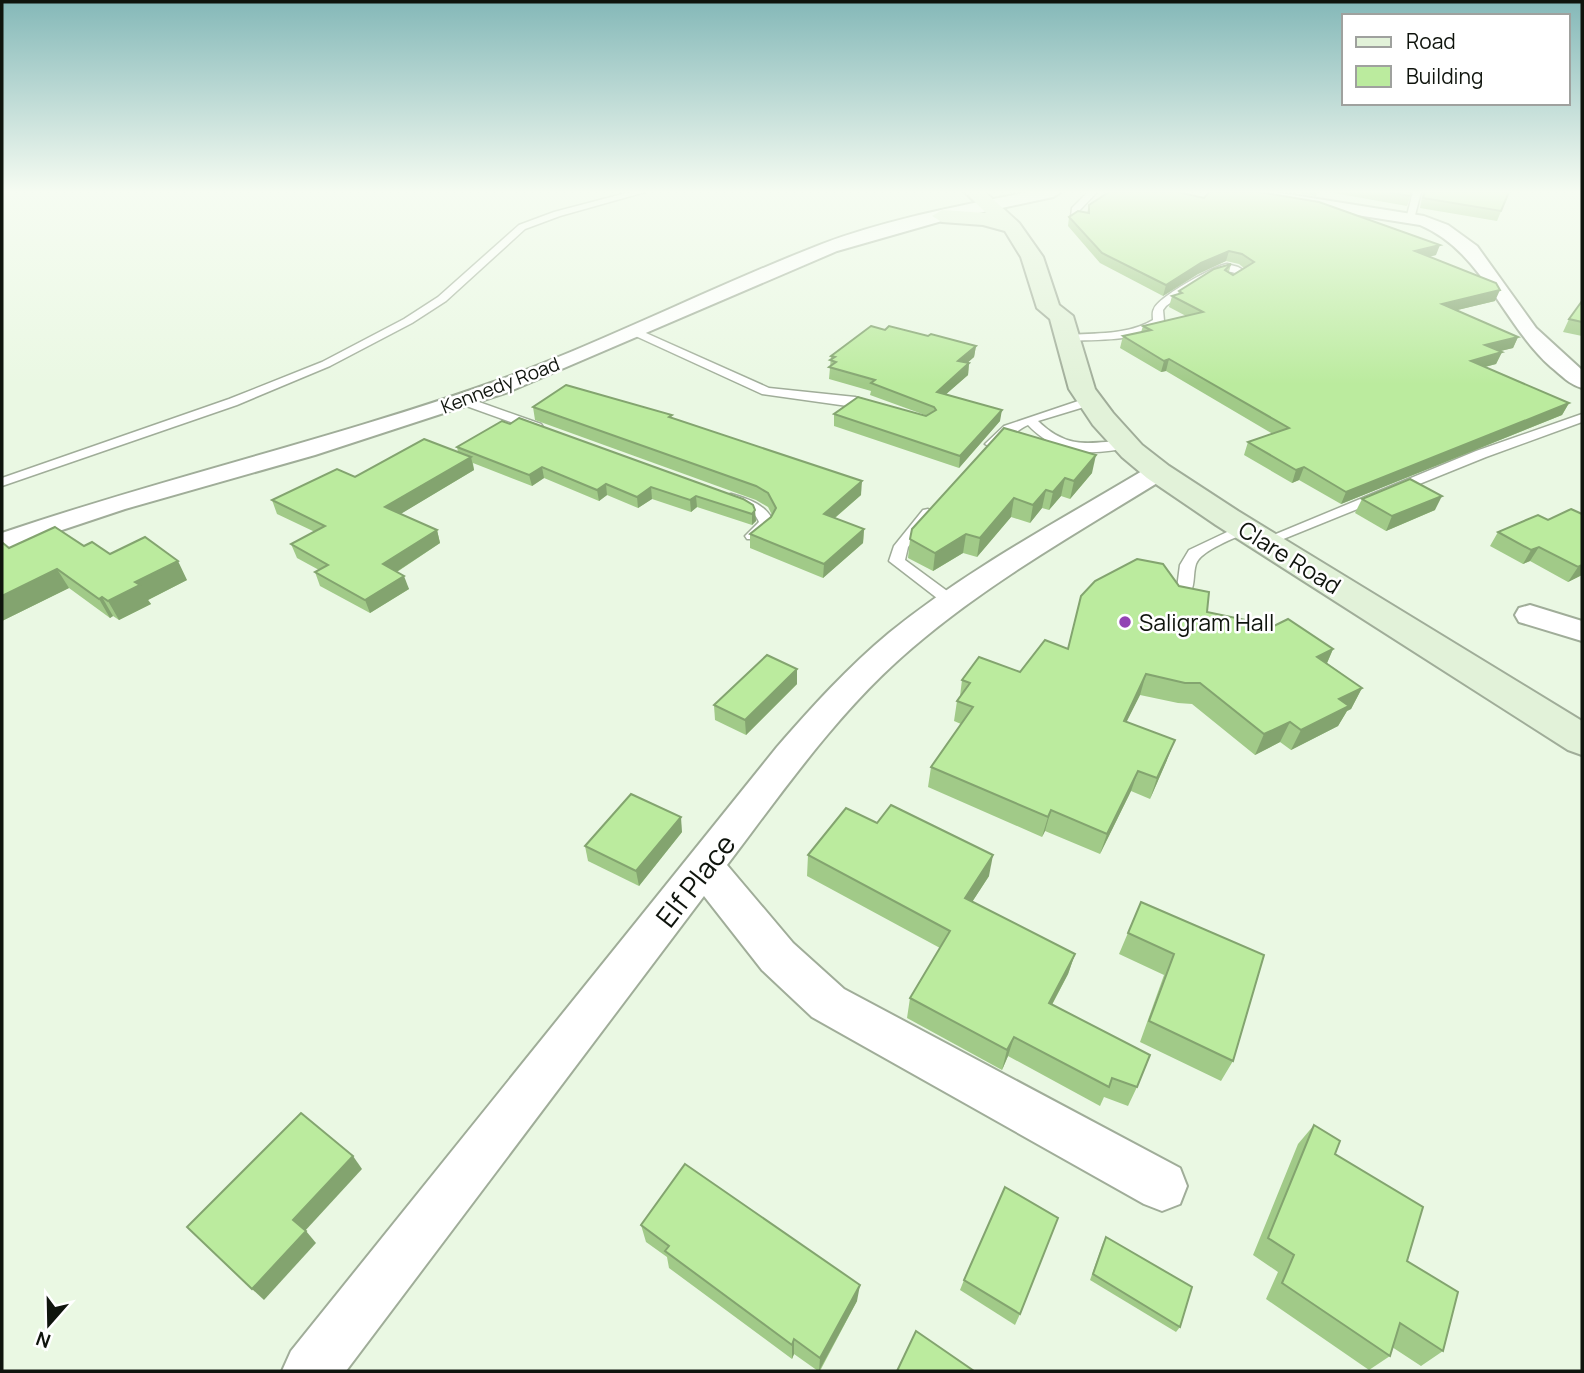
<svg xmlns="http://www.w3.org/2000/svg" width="1584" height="1373" viewBox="0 0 1584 1373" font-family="Manrope,sans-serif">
<rect width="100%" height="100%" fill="#eaf8e3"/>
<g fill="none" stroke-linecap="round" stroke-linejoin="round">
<g stroke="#a0ad99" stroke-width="3">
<g id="lane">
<polygon points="630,192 645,192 560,216 525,229 446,301 412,323 330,366 237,405 2,486 2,478 229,399 322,362 404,319 438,297 519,225 554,212"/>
<polygon points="1088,192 1097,192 1079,211 1079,214 1086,217 1086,221 1071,217 1072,208"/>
<polygon points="1413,192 1421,192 1414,219 1410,222 1406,219"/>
<path d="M 1227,264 L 1238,267 L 1248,273 L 1229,283 L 1224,280 L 1235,273 C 1217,265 1182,295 1166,306 L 1163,310 L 1164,321 C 1142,343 1096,339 1067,341 L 1061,338 L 1067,335 C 1094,333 1129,335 1153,320 C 1153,316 1152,312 1154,309 C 1158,297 1214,266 1227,264 Z"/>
<polygon points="629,329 637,329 769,388 855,397 882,406 876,410 762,394 629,333"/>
<polygon points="462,396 541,424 543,427 537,431 533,430 458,403 456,400"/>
<path d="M 1090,397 L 1094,398 L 1094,404 L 1038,421 C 1068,450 1089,443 1126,440 L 1131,441 L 1131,447 C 1091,456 1058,456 1028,425 C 1015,431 1005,443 992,448 L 985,444 L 1004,426 Z"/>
<polygon points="1582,414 1582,422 1486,457 1271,544 1261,544 1259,541 1476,451"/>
<path d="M 731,494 C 749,499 767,505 774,523 L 757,539 L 747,539 L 745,536 L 759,522 C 754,509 739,506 726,501 L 726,495 Z"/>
<polygon points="928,509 935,513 908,547 905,560 958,599 960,602 958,605 946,605 889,561 894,546 923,510"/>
<path d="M 1244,524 L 1249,525 L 1251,528 L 1249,531 C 1236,538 1201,550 1196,564 C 1193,573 1195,583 1191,591 L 1179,591 L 1177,588 L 1180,565 L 1189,550 Z"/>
</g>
</g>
<g stroke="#a0ad99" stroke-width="4">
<g id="street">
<path d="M 1028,192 L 1061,192 L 1053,197 L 942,221 L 837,251 L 508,392 L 315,455 L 125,509 L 2,550 L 2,533 C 163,478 330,440 491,383 C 603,343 711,287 822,244 C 888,219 960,206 1028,192 Z"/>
<path d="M 1235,192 L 1274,192 L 1424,216 L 1448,225 L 1477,246 L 1536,328 L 1582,370 L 1582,388 C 1570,385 1561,375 1551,367 C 1502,323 1483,252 1420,225 L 1243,197 Z"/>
<path d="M 1158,464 L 1167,467 L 1171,472 L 1167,477 C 1080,531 990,581 912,648 C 839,710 784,790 727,865 L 793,943 L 844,989 L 1180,1168 L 1187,1186 L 1180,1204 L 1162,1211 L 1144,1204 L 812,1017 L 762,970 L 704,896 L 346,1371 L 282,1371 L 291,1351 L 777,747 C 812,707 848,667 889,633 C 969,568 1061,520 1149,467 Z"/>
<polygon points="1530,605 1582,621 1582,641 1519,622 1515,615 1519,608"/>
</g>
</g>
<g stroke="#a0ad99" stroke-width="4">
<polygon id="secondary" points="965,192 985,192 1019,223 1043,257 1059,305 1073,316 1095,389 1113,413 1142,445 1169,466 1238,511 1582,721 1582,755 1568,750 1216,525 1147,478 1122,457 1093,425 1069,389 1050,319 1037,308 1021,257 1005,231 983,225 942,222 932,216 942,210 986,213"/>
</g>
<use href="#lane" fill="#fff" fill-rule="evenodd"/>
<use href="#street" fill="#fff" fill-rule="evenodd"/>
<use href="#secondary" fill="#e2f2d9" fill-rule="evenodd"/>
</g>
<g fill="#a1ca88">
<polygon points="1292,192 1318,192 1316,196"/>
<polygon points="1328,192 1412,192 1407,206"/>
<polygon points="1423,192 1509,192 1497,221 1420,208"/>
<polygon points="1089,205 1436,255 1429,257 1495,301 1457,310 1518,337 1513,348 1500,351 1502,352 1496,364 1485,367 1569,403 1562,415 1341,504 1299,480 1292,483 1244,455 1248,442 1273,434 1166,371 1161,372 1120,348 1123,336 1141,332 1143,326 1186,316 1169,307 1172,296 1178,294 1179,291 1231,264 1229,272 1233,275 1244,268 1239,264 1226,261 1198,274 1163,296 1100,263 1068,226 1069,217 1087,213"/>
<polygon points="1582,301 1582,336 1563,332 1569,319"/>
<polygon points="885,330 976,346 974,357 967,363 969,363 968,375 946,394 1000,421 959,468 834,426 834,414 925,415 870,395 871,391 829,379 831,356"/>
<polygon points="533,407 672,418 861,495 835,518 864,529 863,543 823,578 750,548 750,534 771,517 772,515 768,507 756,500 535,420"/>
<polygon points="1004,428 1092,473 1070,499 1061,496 1049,510 1042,508 1030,523 1011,517 977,557 963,553 933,571 908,558 910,539"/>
<polygon points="457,447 753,505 756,521 752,525 697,507 691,512 652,499 638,508 607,495 599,501 544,478 532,486 473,463 474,470 400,514 437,530 440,543 397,572 409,589 370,613 320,586 315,572 319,570 297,558 291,544 315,532 277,514 272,500 355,477 458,452"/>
<polygon points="1362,499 1435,510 1386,531 1355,513"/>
<polygon points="1548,520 1582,575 1568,582 1530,561 1523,564 1490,546 1498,532"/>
<polygon points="2,544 9,548 84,546 187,580 148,600 151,604 119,620 113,616 110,618 69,588 2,621"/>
<polygon points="1179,586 1207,612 1333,649 1327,663 1362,688 1351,709 1347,711 1338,726 1291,750 1280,742 1255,755 1192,704 1178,703 1140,695 1126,722 1167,760 1150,799 1131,791 1100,854 1045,831 1042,837 928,787 931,767 961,724 954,721 957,701 960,696 962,680 1020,672 1068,649"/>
<polygon points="797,669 797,684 746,735 715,720 714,705"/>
<polygon points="877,823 989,876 972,902 1075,954 1068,974 1052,1005 1137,1087 1128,1106 1104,1097 1100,1106 1008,1056 1002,1070 907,1018 910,998 940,948 807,876 808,855"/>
<polygon points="682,832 639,886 588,861 585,846"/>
<polygon points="1141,902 1264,955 1233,1061 1221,1081 1140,1042 1164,975 1119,954"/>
<polygon points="1314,1125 1407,1261 1443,1351 1421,1366 1392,1347 1390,1356 1369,1370 1266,1299 1278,1272 1253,1255 1298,1144"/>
<polygon points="641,1225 857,1301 820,1371 818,1371 794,1354 792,1359 669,1268 667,1257 646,1242"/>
<polygon points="1106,1237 1180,1327 1176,1332 1090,1280 1103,1243"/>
<polygon points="964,1280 1020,1314 1015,1325 960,1290"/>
</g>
<g fill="#83a46f">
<polygon points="1440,245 1436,255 1411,261 1415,251"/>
<polygon points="1229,251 1226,261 1198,274 1163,296 1166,285 1201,263"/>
<polygon points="1500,290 1495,301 1437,315 1442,304"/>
<polygon points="1518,337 1513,348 1480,356 1485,345"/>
<polygon points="976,346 974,357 957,372 958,361"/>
<polygon points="1502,352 1496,364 1465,372 1471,361"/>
<polygon points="1169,359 1166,371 1161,372 1164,361"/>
<polygon points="969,363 968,375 936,403 937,392"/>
<polygon points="1569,403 1562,415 1341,504 1346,492"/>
<polygon points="1002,410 1000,421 959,468 960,456"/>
<polygon points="1096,455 1092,473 1070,499 1074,481"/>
<polygon points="471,457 474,470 389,521 385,507"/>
<polygon points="542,467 544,478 532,486 529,475"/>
<polygon points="1304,467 1299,480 1292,483 1296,470"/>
<polygon points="1065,478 1061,496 1049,510 1053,492"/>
<polygon points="862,481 861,495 824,527 824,514"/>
<polygon points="606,484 607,495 599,501 597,490"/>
<polygon points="651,487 652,499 638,508 637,497"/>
<polygon points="1046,490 1042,508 1030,523 1033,505"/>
<polygon points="696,496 697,507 691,512 690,500"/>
<polygon points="1442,496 1435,510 1386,531 1392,516"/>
<polygon points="1014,498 1011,517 977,557 980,538"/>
<polygon points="755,510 756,521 752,525 752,514"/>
<polygon points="864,529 863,543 823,578 824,564"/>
<polygon points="437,530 440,543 387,578 383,564"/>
<polygon points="966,534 963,553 933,571 935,553"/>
<polygon points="1539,547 1530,561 1523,564 1531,550"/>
<polygon points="178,561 187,580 148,600 151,604 119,620 108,601 135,582"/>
<polygon points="1582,565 1582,575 1568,582 1578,567"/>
<polygon points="57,569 69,588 2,621 2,596"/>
<polygon points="404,576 409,589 370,613 365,600"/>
<polygon points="102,597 113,616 110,618 99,599"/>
<polygon points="1333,649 1324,670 1317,657"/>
<polygon points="797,669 797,684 746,735 745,720"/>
<polygon points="1146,674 1140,695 1117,741 1124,721"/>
<polygon points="1362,688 1351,709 1347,711 1338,726 1291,750 1301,730 1339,699"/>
<polygon points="1290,722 1280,742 1255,755 1264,734"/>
<polygon points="1175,740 1167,760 1150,799 1157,778"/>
<polygon points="1138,771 1131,791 1100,854 1107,834"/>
<polygon points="1051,810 1045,831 1042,837 1048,817"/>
<polygon points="681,817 682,832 639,886 636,871"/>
<polygon points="993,855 989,876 961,919 965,898"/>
<polygon points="1075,954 1068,974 1042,1023 1049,1003"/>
<polygon points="1014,1037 1008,1056 1002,1070 1007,1050"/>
<polygon points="353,1156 362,1169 304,1232 293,1220"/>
<polygon points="306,1231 316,1243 264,1300 252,1289"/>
<polygon points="860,1285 857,1301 819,1371 820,1358"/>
<polygon points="794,1339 794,1354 792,1359 792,1345"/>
</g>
<g fill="#bbeb9e" stroke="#83a46f" stroke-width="2">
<polygon points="1109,192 1178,192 1204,198 1209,192 1259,192 1319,202 1440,245 1415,251 1496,283 1500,290 1442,304 1518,337 1485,345 1502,352 1471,361 1569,403 1346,492 1304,467 1296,470 1248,442 1289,428 1169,359 1164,361 1123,336 1151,330 1143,326 1203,312 1172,296 1182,293 1179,291 1214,269 1231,264 1225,270 1233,275 1254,262 1242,254 1229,251 1201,263 1166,285 1102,253 1069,217 1078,211 1089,213 1089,205"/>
<polygon points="1387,192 1412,192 1410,196"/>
<polygon points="1425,192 1509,192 1501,211 1423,198"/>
<polygon points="1582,301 1582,322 1569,319"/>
<polygon points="871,326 885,330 889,326 928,336 931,334 976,346 958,361 969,363 937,392 1002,410 960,456 834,414 858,397 926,416 936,410 934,407 871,383 875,380 829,367 836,362 830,360 835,357 831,356"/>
<polygon points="566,385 672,415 669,417 862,481 824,514 864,529 824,564 750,534 771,517 776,508 768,493 756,486 533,407"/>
<polygon points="519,418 743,499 753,505 755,510 752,514 696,496 690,500 651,487 637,497 606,484 597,490 542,467 529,475 457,447 502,421 510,424"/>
<polygon points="1004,428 1096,455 1074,481 1065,478 1053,492 1046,490 1033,505 1014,498 980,538 966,534 935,553 910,539 912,529"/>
<polygon points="424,439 471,457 385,507 437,530 383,564 404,576 365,600 315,572 328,565 291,544 325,526 272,500 337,469 355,477"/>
<polygon points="1410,479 1442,496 1392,516 1362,499"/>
<polygon points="1571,509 1582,514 1582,565 1578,567 1539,547 1531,550 1498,532 1538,515 1548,520"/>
<polygon points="55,527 84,546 92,542 110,554 145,537 178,561 135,582 140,585 108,601 102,597 99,599 57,569 2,596 2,544 3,543 9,548"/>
<polygon points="1137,559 1163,564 1179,586 1209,592 1207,612 1274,626 1288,619 1333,649 1317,657 1362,688 1339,699 1349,706 1301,730 1290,722 1264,734 1200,683 1185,683 1146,674 1124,721 1175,740 1157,778 1138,771 1107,834 1051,810 1048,817 931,767 973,707 957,701 970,683 962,680 979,657 1020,672 1045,640 1068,649 1081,596 1095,581"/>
<polygon points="767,655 797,669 745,720 714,705"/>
<polygon points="631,794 681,817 636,871 585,846"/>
<polygon points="891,805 993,855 965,898 1075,954 1049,1003 1150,1055 1137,1087 1112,1078 1109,1087 1014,1037 1007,1050 910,998 950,931 808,855 846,808 877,823"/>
<polygon points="1141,902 1264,955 1233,1061 1149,1021 1174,954 1128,933"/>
<polygon points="301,1113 353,1156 293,1220 306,1231 252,1289 187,1227"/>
<polygon points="1314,1125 1340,1141 1335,1154 1423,1207 1407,1261 1458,1292 1443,1351 1400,1323 1390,1356 1282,1283 1294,1255 1268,1238"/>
<polygon points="685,1164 860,1285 820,1358 794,1339 792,1345 665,1251 669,1246 641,1225"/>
<polygon points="1005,1187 1058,1218 1020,1314 964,1280"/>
<polygon points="1106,1237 1192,1287 1180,1327 1093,1274"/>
<polygon points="916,1331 974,1371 897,1371"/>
</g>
<linearGradient id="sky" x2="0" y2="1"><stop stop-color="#84b8b8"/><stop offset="0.5" stop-color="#f6fcf2"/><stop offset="1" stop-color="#f6fcf2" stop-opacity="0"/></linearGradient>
<rect width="1584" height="384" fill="url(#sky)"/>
<circle fill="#9243b4" stroke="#fff" stroke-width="2.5" cx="1125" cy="622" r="7"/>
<g text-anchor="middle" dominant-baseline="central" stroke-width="5" stroke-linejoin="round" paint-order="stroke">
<g font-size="19" fill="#0f140d" stroke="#fff">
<text transform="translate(500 385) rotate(-21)">Kennedy Road</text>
</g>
<g font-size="23" fill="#0f140d" stroke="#fff">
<text transform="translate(1290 557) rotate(32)">Clare Road</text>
</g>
<g font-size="23" fill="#0f140d" stroke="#fff" text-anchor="start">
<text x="1139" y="622">Saligram Hall</text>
</g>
<g font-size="28" fill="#0f140d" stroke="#fff">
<text transform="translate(695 880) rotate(-52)">Elf Place</text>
</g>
</g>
<rect width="1584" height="1373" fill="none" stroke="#0f140d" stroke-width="7"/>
<rect x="1342" y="14" width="228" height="91" fill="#ffffff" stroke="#9fa19e" stroke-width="2"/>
<rect x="1356" y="37" width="35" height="10" fill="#e2f2d9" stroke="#9fa19e" stroke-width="2"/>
<text x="1406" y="49" font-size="21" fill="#0f140d">Road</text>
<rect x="1356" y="66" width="35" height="21" fill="#bbeb9e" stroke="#9fa19e" stroke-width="2"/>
<text x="1406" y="84" font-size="21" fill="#0f140d">Building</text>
<g transform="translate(49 1324) rotate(200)" stroke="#ffffff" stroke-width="5" paint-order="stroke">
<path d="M0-5L12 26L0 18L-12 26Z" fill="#0f140d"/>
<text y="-10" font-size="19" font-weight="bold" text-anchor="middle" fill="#0f140d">N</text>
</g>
</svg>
